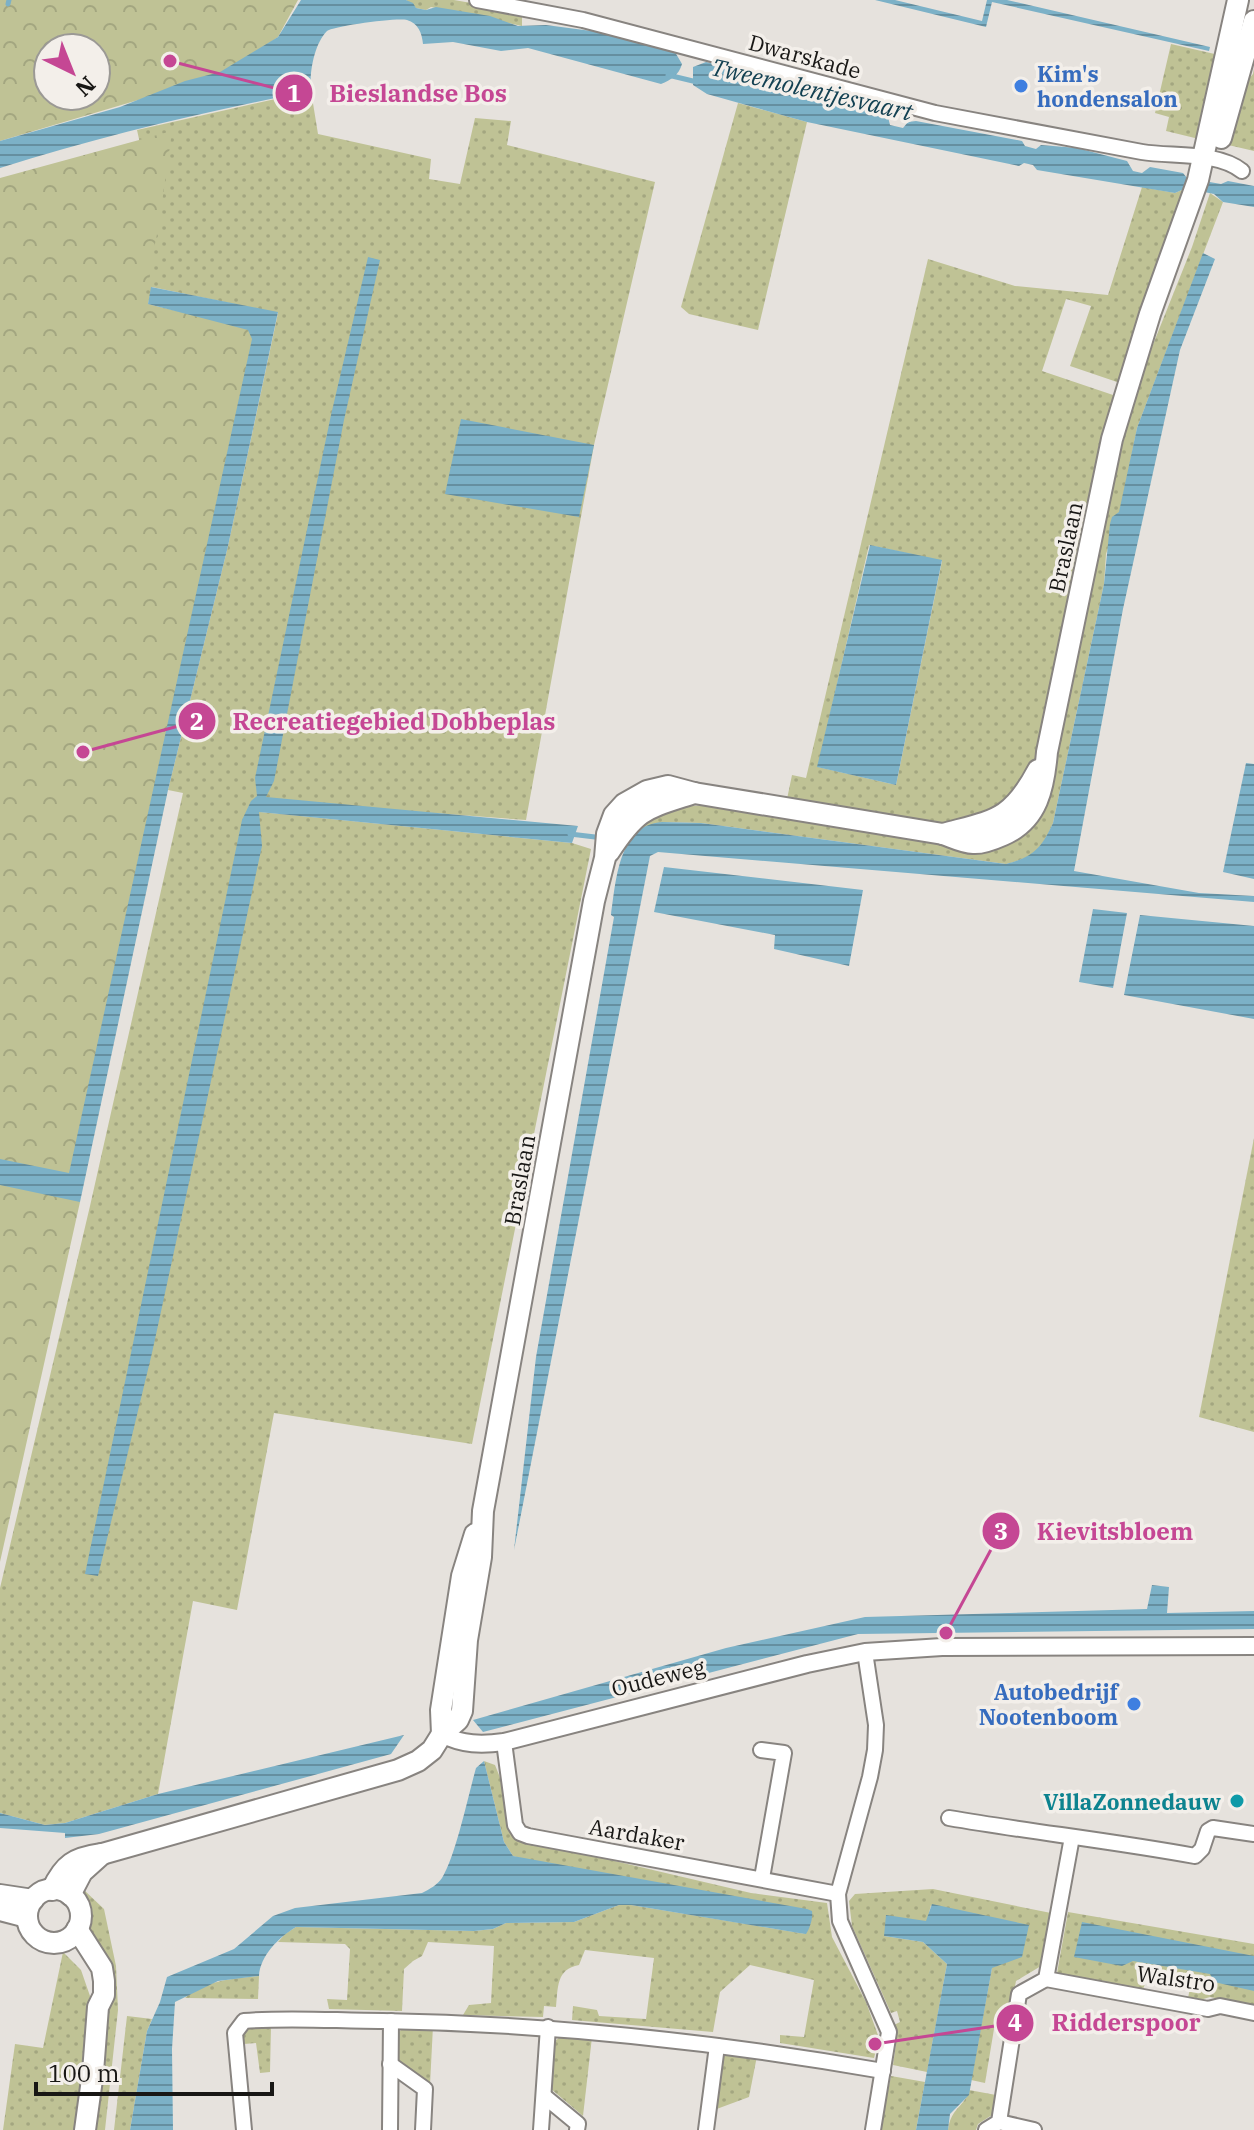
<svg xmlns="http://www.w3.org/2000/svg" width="1254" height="2130" viewBox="0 0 1254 2130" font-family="'IBM Plex Serif',serif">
<defs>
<pattern id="grass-dots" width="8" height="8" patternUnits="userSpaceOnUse" patternTransform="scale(2)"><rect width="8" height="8" fill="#bfc295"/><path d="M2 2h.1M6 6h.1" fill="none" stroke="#a3a680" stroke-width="1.8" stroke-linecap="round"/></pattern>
<pattern id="park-crowns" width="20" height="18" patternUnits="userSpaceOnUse" patternTransform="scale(2)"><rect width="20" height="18" fill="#bfc295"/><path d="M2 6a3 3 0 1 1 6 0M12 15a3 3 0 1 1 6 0" fill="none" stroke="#a3a680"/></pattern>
<pattern id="water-rules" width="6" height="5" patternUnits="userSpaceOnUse" patternTransform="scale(2)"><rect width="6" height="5" fill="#7cb1c7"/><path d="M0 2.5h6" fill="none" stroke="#658fa0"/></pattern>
</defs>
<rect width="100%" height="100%" fill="#e6e2dd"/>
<g fill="url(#grass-dots)" fill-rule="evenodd">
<polygon points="406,0 454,0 517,11 522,15 522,26 431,7 426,10 416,8"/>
<polygon points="1171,44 1219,55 1199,139 1166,131 1169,117 1155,113"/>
<polygon points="1254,68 1254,151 1224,144 1236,93 1253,74"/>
<polygon points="311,91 318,134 431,159 429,179 460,184 475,118 511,121 507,145 655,182 594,445 526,820 380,809 260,812 572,843 591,849 472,1444 274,1413 237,1610 193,1601 158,1794 65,1823 45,1825 0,1813 0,1588 90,1206 183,793 168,790 228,546 278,313 152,287 148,304 249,330 111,311 145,166 137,130"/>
<polygon points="738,103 807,122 758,330 689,314 681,307"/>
<path d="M 1142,187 L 1175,193 L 1184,189 L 1190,189 L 1120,383 L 1070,366 L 1091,306 L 1066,299 L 1042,371 L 1116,396 L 1039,750 L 1032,770 L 998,811 L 947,824 L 893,819 L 787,799 L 792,775 L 806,778 L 928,259 L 1015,286 L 1108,295 ZM 869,545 L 942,561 L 896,785 L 818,767 Z"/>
<path d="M 1210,193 L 1223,202 L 1137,428 L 1120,512 L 1106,554 L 1104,584 L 1053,823 C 1041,850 1035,857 1006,864 L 701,823 L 662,822 L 634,834 L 647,820 L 675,808 L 702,805 L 822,822 L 967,849 L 1004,845 L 1019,838 L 1038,820 L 1125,427 L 1146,362 L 1192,247 Z"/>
<polygon points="1254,1138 1254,1432 1199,1417"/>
<path d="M 484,1761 L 495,1765 L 525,1840 L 751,1893 L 827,1903 L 832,1937 L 866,2002 L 879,2038 L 874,2058 L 780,2043 L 780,2035 L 804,2037 L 814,1980 L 750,1965 L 720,1992 L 713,2032 L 572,2020 L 573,2006 L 597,2010 L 599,2016 L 646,2019 L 654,1958 L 585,1950 L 579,1965 C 556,1969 558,1988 556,2007 L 544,2006 L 543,2017 L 463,2015 L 469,2005 L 491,2003 L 494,1946 L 428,1942 L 422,1956 L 413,1961 L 404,1969 L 402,2011 L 329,2009 L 327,1999 L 347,2000 L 350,1949 L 345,1944 L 278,1942 L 285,1934 L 296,1927 L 474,1931 L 493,1929 L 506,1923 L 574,1922 L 619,1905 L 631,1905 L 806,1934 L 513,1856 L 504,1842 Z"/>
<polygon points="933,1889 1051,1913 1041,1966 1016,1981 1009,2018 996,2017 985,2083 971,2080 992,1968 931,1905 927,1921 884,1936 923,1942 947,1964 927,2072 893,2065 896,2044 894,2025 900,2022 897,2011 891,2013 852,1926 849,1901 855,1894"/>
<polygon points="84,1890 104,1909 116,1966 118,2010 105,2130 95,2130 110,1984 87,1929"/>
<polygon points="1068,1912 1254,1944 1254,2006 1210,1997 1200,2000 1188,1998 1190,1988 1146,1980 1143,1990 1062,1976 1057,1973"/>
<polygon points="63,1952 81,1970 90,1996 79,2130 3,2130 15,2044 43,2048"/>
<path d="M 259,1976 L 258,1999 L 185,1998 C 205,1980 233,1979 259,1976 Z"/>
<polygon points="127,2016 152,2019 147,2031 130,2130 114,2130"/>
<polygon points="249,2025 271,2026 270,2072 260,2073 256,2043 244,2044 243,2032"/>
<polygon points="405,2026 433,2026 430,2085 396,2059 397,2034"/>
<polygon points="563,2034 592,2037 583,2116 551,2089 552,2044"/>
<polygon points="728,2052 757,2056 749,2097 714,2110 720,2059"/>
<polygon points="891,2076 925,2082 916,2130 880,2130"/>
<path d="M 969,2090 L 996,2095 L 992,2115 L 978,2124 L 976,2130 L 948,2130 C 951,2107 965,2107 969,2090 Z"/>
</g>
<g fill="url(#park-crowns)" fill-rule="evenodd">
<path d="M 0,0 L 298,0 L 278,37 L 226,74 L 0,141 ZM 48,48 L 96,48 L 96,96 L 48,96 Z"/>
<polygon points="172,131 159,224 143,304 256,327 76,1177 80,1202 0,1562 0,178"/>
</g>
<g fill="url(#water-rules)">
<path d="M 301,0 L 406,0 L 413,3 L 416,8 L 426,10 L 436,7 L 490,16 L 518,26 L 546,25 L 599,32 L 675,52 L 682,64 C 679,75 671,80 661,84 L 528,48 L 501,51 L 453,42 L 423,44 C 422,33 418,23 407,20 C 399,17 333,26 327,31 C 314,44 309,74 311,91 C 206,111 102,136 0,168 L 0,141 L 120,107 L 185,81 L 220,72 L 278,37 Z"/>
<polygon points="875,0 895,0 982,21 987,0 1007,0 1210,47 1209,51 992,2 986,27"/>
<polygon points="706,62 731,67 734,72 745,75 749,72 875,107 888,117 890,125 903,128 908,122 916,121 1022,141 1025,146 1036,149 1041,145 1077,148 1127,161 1133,171 1142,173 1150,167 1183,173 1187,178 1221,184 1228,181 1254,186 1254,207 1223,202 1214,194 1190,189 1184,189 1175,193 1037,170 1033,165 1024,163 1019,166 807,122 707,94 693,85 693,67"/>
<path d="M 1203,253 L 1215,259 L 1180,350 L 1123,609 L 1074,871 L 1199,893 L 1254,896 L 1254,902 L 658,852 L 650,856 L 514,1550 L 536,1357 L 614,917 L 611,915 C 616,882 618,825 662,822 C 675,822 688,823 701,823 L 1006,864 C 1033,857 1041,849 1053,823 L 1104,584 L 1110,524 L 1112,517 L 1119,512 L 1137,428 Z"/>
<polygon points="368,257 380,260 344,420 274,781 266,797 578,826 572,843 259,812 262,846 152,1353 98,1576 85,1574 242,820 251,801 257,796 255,778 331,415"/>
<polygon points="151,287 278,312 228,546 168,790 80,1202 0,1185 0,1159 69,1173 252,339 248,330 148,304"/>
<polygon points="461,419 594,445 579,517 445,494"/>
<polygon points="870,545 942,560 896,785 817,767"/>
<polygon points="1246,763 1254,764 1254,879 1223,872"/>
<polygon points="664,867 863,890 849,966 774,949 775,935 654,912"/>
<polygon points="1093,909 1127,913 1113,988 1079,982"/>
<polygon points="1140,915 1254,926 1254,1019 1124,995"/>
<polygon points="1152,1585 1169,1587 1167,1613 1254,1611 1254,1629 858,1634 483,1732 473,1720 726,1648 865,1617 1147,1609"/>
<polygon points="404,1735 391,1754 99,1834 65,1838 65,1833 0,1828 0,1813 45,1825 65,1823 158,1794"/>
<path d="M 484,1761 L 504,1842 L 513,1856 L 807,1909 L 812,1911 C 813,1918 810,1928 806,1934 L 799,1933 L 631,1905 L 619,1905 L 574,1922 L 506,1923 L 493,1929 L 474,1931 L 296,1927 C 279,1937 260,1956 259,1976 L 218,1981 L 175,2002 L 172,2049 L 173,2130 L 130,2130 L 147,2031 L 160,2002 L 167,1977 L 234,1949 L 273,1916 L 295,1908 L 422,1893 C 430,1889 437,1885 442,1878 C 456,1855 468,1796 476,1768 Z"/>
<polygon points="932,1904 1029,1925 1022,1957 992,1968 969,2095 950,2114 948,2130 916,2130 947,1964 923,1942 884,1936 886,1915 926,1921"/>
<polygon points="1082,1922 1254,1956 1254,1991 1214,1982 1210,1974 1133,1961 1122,1966 1074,1957"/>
</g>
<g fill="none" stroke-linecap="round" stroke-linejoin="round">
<g stroke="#7cb1c7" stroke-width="5">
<polyline points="8,4 9,0"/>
<polyline points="668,75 697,82"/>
<polyline points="570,834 595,837"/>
</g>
<g stroke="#888480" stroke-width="18">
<g id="minor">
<path d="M 477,0 L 583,20 L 935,113 L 1142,152 C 1172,157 1217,151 1242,171"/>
<polyline points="865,1652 876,1725 875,1750 870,1777 838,1894 840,1921 889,2032 873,2130"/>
<polyline points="504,1742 515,1825 520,1833 528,1836 838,1894"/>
<polyline points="761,1750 784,1753 762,1878"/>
<path d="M 949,1818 C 1031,1832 1113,1841 1195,1856 L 1202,1849 L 1208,1831 L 1213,1828 L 1254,1834"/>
<polyline points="1046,1979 1208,2009 1220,2006 1254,2013"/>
<polyline points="390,2064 425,2089 423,2130"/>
<polyline points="544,2096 578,2124 577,2130"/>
<polyline points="999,2122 1034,2130"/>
<path d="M 244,2130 L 235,2033 L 244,2021 C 290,2017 337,2021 383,2021 C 551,2024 718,2042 883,2071"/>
<polyline points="390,2130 391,2021"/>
<polyline points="541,2130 548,2027"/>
<polyline points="706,2130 717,2046"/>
<polyline points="986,2130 999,2122 1019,1994 1046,1979 1072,1837"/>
</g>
</g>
<g stroke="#888480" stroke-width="20">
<path id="tertiary" d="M 442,1734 C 462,1745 482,1745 504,1742 L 807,1664 L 865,1652 L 942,1647 L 1254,1646"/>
</g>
<g stroke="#888480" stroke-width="24">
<g id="secondary">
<polyline points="1221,138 1254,21"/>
<path d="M 943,834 C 995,820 1011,821 1038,770"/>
<path d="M 609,852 C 638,808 645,809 694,793"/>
<polyline points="442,1734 441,1710 462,1576 475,1534"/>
<circle cx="54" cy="1916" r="27"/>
<path d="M 52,1890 C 64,1864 74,1858 102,1854 L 398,1770 L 418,1761 L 432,1750 L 442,1734 L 458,1720 L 462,1711 L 467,1640 L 481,1557 L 483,1511 L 594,901 L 605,858 L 607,834 L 614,815 L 624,804 L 647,791 L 668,786 L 694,793 L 943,834 C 952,837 963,843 973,843 C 982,844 994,839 1003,835 C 1038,820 1044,787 1047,752 L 1112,439 L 1150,314 L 1198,180 L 1238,0"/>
<polyline points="0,1895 33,1900"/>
<polyline points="70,1895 82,1872 102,1854"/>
<polyline points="0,1910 27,1917"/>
<polyline points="77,1929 102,1968 104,1981 104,1995 98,2007 93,2072 85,2130"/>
</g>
</g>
<use href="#minor" stroke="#fff" stroke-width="14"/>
<use href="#tertiary" stroke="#fff" stroke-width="16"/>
<use href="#secondary" stroke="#fff" stroke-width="20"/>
</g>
<g fill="#3f7fe0" stroke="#f3efea" stroke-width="3">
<circle cx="1021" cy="86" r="8"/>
<circle cx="1134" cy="1704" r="8"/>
</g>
<circle fill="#0f9aa8" stroke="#f3efea" stroke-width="3" cx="1237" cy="1801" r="8"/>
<g text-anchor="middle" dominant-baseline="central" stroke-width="7" stroke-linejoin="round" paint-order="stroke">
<g font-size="22" fill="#181715" stroke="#f3efea">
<text transform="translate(805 56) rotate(15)">Dwarskade</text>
<text transform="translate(1065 547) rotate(-78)">Braslaan</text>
<text transform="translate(519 1180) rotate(-80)">Braslaan</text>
<text transform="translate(658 1677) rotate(-14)">Oudeweg</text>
<text transform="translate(637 1834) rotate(10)">Aardaker</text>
<text transform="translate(1176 1978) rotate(8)">Walstro</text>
</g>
<g font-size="22" font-weight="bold" fill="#366cbe" stroke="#f3efea" text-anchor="start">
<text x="1037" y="73">Kim's<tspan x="1037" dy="25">hondensalon</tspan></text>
<text x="1118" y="1691" text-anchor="end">Autobedrijf<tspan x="1118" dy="25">Nootenboom</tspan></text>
</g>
<g font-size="22" font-weight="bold" fill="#0d838f" stroke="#f3efea" text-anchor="end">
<text x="1221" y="1801">VillaZonnedauw</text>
</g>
<g font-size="24" font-style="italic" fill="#134152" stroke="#f3efea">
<text transform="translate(812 89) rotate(13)">Tweemolentjesvaart</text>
</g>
</g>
<path fill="none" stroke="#c54794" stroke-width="3" d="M170 61L294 93M83 752L197 721M946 1633L1001 1531M875 2044L1015 2023"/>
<g fill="#c54794" stroke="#f3efea" stroke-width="3">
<circle cx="170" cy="61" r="8"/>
<circle cx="83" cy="752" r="8"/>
<circle cx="946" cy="1633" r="8"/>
<circle cx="875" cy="2044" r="8"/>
<circle cx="294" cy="93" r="20"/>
<circle cx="197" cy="721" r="20"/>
<circle cx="1001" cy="1531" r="20"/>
<circle cx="1015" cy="2023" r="20"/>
</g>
<g font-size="24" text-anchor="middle" font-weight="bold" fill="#fff">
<text x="294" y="102">1</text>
<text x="197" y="730">2</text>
<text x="1001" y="1540">3</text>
<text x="1015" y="2031">4</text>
</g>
<g font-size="24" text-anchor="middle" font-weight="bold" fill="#c54794" stroke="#f3efea" stroke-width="7" stroke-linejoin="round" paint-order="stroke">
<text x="418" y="102">Bieslandse Bos</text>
<text x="394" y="730">Recreatiegebied Dobbeplas</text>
<text x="1115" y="1540">Kievitsbloem</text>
<text x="1126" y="2031">Ridderspoor</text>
</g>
<g transform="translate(72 72) rotate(137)"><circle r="38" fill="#f3efea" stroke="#9b9995" stroke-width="2"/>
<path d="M0-6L14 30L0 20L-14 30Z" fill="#c54794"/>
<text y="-12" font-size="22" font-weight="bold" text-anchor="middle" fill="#181715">N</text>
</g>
<path d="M36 2082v12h236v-12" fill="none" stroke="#181715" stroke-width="4"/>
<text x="48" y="2082" font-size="24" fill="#181715" stroke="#f3efea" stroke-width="6" paint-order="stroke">100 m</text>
</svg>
